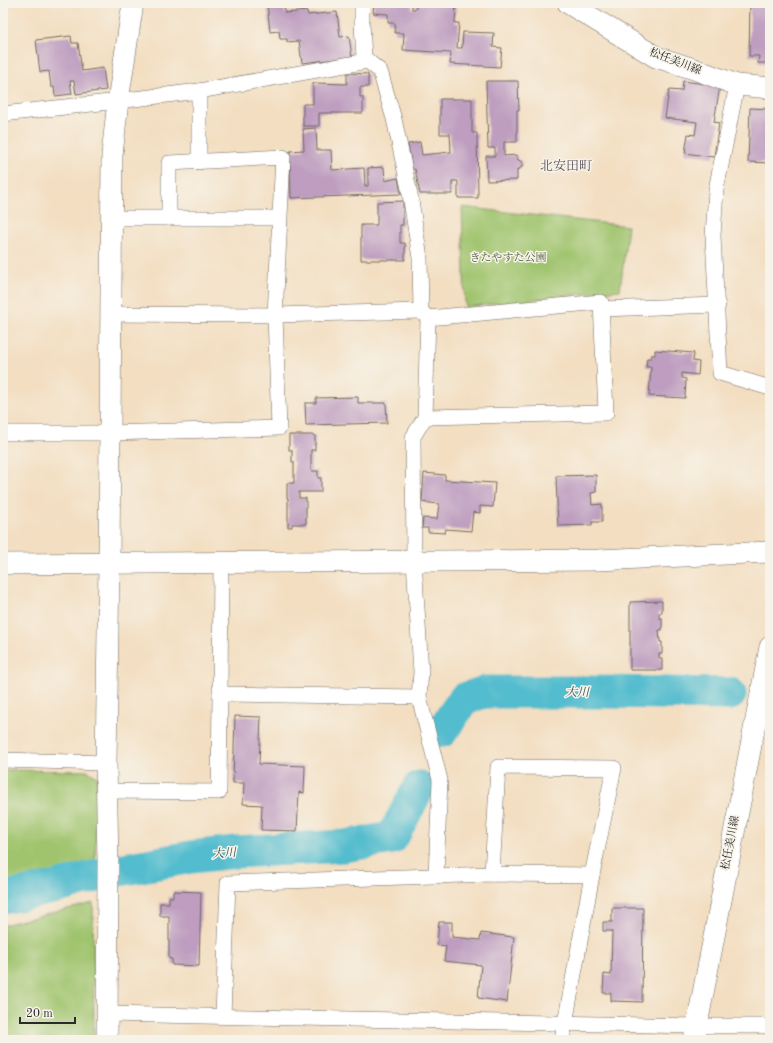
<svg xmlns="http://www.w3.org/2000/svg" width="773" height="1043" viewBox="0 0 773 1043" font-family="'Old Standard TT','Noto Serif JP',serif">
<rect width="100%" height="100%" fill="#f7f3e8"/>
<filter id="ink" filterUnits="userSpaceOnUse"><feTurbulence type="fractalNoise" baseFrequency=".025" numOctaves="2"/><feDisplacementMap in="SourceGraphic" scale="8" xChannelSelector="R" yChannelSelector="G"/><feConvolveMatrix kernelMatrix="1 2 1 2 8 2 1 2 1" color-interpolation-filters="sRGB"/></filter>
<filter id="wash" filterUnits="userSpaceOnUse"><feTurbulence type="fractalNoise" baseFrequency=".012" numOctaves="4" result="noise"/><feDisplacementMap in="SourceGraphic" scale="16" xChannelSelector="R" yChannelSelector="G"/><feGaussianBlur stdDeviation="0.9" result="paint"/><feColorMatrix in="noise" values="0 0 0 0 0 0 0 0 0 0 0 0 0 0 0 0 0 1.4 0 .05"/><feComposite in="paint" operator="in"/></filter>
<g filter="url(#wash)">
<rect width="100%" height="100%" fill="#f3dec1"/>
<g fill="#a0c46e" stroke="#66784c">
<polygon points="462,207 628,226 620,290 465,307"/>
<polygon points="3,770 88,771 97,777 95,865 3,888"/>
<polygon points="93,903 94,1040 3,1040 3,925"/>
</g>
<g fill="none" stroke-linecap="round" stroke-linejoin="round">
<g stroke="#52bcce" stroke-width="33">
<polyline points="442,731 464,699 484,692 602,692 730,694"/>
<polyline points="3,898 57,887 114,871 191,857 235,852 344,846 392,838 419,787"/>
</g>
</g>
<g id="blocks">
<g fill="#be9dc0">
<polygon points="267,3 284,3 285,13 307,11 308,15 337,12 340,37 349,36 352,57 302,63 299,41 287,42 287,39 280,39 279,31 270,32"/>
<polygon points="374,3 412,3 412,9 416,9 416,3 456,3 455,23 459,23 457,48 462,48 463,32 494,33 493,47 502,48 500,67 450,64 451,53 403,50 404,33 395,33 395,23 388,23 388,14 373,13"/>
<polygon points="750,3 770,3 770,63 758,63 759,56 749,56"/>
<polygon points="71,36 72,43 78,43 82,71 103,68 106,90 76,94 74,81 70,81 72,94 55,96 54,87 51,87 49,71 40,72 36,40"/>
<polygon points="347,73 368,74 368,87 360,87 360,97 363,97 363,113 319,113 319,126 303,126 303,104 313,104 313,83 347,84"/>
<polygon points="486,81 518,81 519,110 517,110 517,142 504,142 504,156 517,155 517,159 522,162 522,167 517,170 517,180 487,181 486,156 495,156 495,148 488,148"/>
<polygon points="683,81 720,86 714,122 719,123 714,157 685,153 688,134 695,135 697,122 665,118 669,90 682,91"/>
<polygon points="440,99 472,99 472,133 477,133 478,198 458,198 458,181 452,181 452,194 420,194 415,169 412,170 408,144 420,142 422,155 451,152 450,134 440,134"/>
<polygon points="750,108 770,109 770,163 748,162"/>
<polygon points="316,128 317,150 331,150 332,170 364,168 365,186 368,186 368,168 384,167 385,181 398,178 401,194 291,198 290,151 304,150 303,129"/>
<polygon points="403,201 403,225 400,225 400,243 405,243 405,260 361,260 361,225 377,225 377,202"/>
<polygon points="655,350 694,353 693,361 699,362 698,375 682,373 682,378 686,379 685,398 649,396 651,367 646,367 647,358 651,358 651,355 655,355"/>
<polygon points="358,397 358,403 386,403 387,423 306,425 305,403 316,403 316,398"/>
<polygon points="289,435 315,435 315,450 311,450 311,471 318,471 318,478 321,478 321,492 299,492 299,498 306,498 306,524 292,524 292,527 288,527 288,498 287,498 287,483 294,483 294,462 292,462 292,450 289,450"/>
<polygon points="424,473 445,475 445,480 495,483 493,507 480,506 480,513 473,512 471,531 446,529 445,533 428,532 428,528 422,528 423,518 437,519 439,504 422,502"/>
<polygon points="596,475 596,492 591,493 592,505 602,504 602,522 592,522 592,525 558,526 556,476"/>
<polygon points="662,601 662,613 659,613 659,618 662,618 662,630 659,630 660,642 662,642 662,654 659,654 659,658 662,658 662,670 630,670 630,602"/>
<polygon points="235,716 261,717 259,764 305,766 304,793 299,792 297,831 261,830 262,805 243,804 244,783 233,783"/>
<polygon points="173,891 201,892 199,966 172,965 172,959 169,959 169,916 160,916 160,903 169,903 169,897 173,897"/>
<polygon points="612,908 643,908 642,1002 611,1001 611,993 603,993 604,974 611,975 612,931 603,931 603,922 612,922"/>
<polygon points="439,922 452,922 452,937 480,940 481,933 514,937 507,1002 478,998 481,965 444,961 446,946 437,945"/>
</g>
</g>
</g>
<g filter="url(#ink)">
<use href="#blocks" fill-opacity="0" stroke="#716a60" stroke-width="1"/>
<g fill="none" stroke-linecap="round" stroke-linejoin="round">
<g stroke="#716a60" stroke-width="16">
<g id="street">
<polyline points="362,3 362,24 364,58 380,71 394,119 410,194 420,258 421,311 428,318 425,417 413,437 414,561 421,672 419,697 440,780 436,876"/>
<polyline points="737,85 716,190 713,236 720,373 770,388"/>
<polyline points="199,91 199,162"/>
<polyline points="3,114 118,101 199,91 368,61"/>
<polyline points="110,218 279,218"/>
<polyline points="601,309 718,305"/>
<polyline points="111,314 275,315 421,311"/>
<polyline points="425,417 606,413 601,302 428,318"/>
<polyline points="3,433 110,433 279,428 275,315 283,157 169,163 169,218"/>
<polyline points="220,694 221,563"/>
<polyline points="3,760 106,763"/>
<polyline points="107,791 219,792 220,694 419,697"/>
<polyline points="492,874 498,767 614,768 592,875 562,1040"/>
<polyline points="107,1014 696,1026 770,1026"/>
<polyline points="223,1016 228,883 492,874 592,875"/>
</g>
</g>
<g stroke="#716a60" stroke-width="22">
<g id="secondary">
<polyline points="568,3 656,57 694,69 737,85 770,88"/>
<polyline points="3,564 598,560 770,552"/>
<polyline points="107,1040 108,861 106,763 109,564 112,155 118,101 133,3"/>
<polyline points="694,1040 770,647"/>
</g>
</g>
<use href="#street" stroke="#fff" stroke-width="15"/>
<use href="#secondary" stroke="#fff" stroke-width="21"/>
</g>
</g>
<g text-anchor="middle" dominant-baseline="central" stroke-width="3" stroke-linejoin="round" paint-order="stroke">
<g font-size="11" fill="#2b2b2b" stroke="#f7f3e8">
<text transform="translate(675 62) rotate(21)">松任美川線</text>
<text transform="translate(731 843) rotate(-79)">松任美川線</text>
</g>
<g font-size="11" fill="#4e593f" stroke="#f7f3e8">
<text x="508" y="258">きたやすた公園</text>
</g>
<g font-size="12" font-style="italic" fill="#37565c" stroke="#f7f3e8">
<text x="577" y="693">大川</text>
<text transform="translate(224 854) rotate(-4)">大川</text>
</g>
<g font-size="13" fill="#5e535f" stroke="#f7f3e8">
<text x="566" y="166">北安田町</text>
</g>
</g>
<rect width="773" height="1043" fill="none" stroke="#f7f3e8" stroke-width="16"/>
<path d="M20 1017v6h55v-6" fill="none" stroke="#2b2b2b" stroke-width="2"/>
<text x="26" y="1017" font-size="12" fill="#2b2b2b" stroke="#f7f3e8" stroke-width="3" paint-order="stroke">20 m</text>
</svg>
